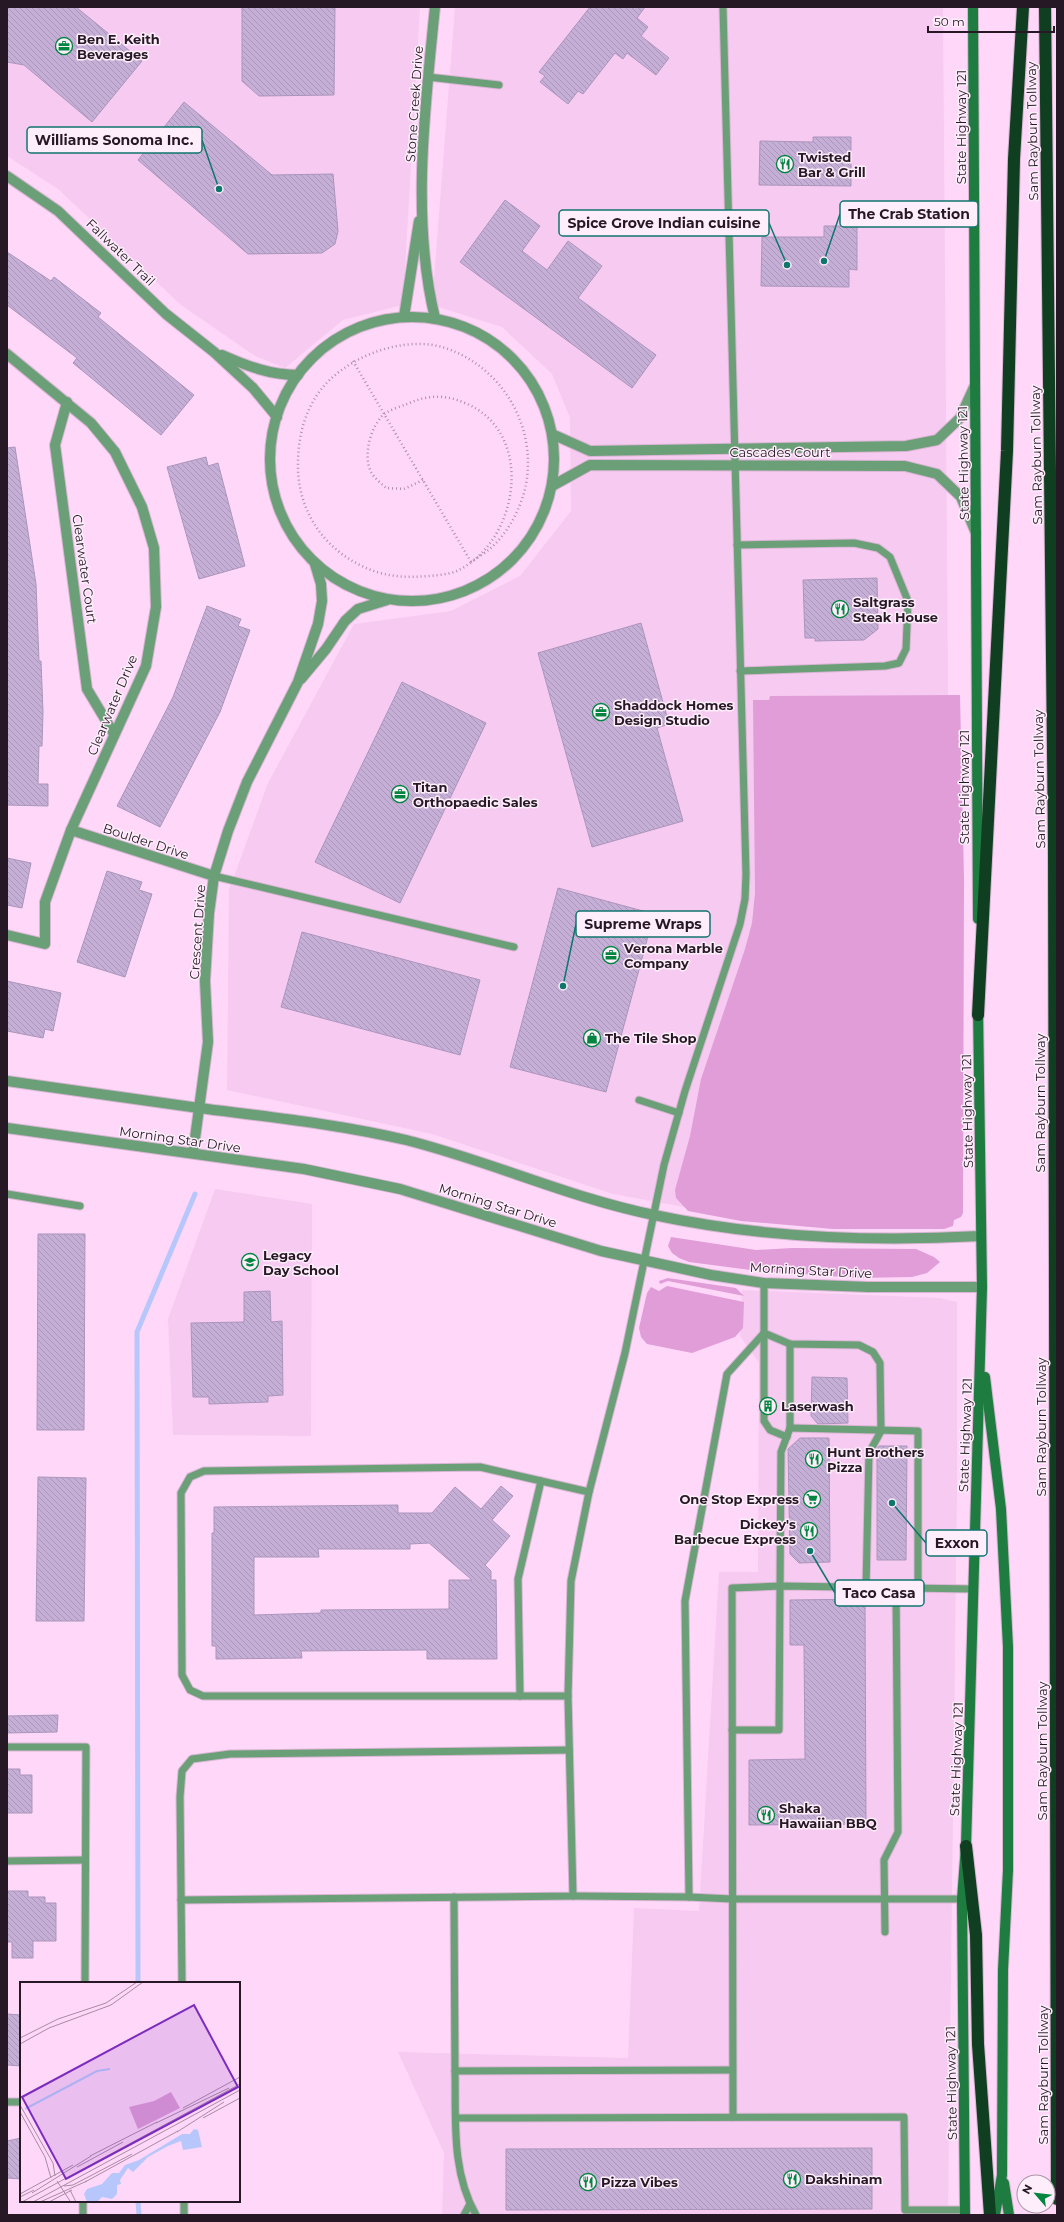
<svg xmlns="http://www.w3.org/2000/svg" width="1064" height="2222" viewBox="0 0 1064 2222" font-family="Montserrat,sans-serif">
<defs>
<pattern id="building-back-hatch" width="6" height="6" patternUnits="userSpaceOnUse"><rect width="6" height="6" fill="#c6afd7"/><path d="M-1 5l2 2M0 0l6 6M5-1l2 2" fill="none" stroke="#aa96b8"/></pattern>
</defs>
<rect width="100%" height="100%" fill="#ffd8f9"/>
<g fill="#f7caf1">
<polygon points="7,7 420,7 403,305 343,320 285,368 255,356 181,305 58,189 7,156"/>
<polygon points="455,7 943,7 952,1219 739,1217 613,1194 432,1134 227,1090 229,890 268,783 354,624 451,611 520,576 571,511 570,418 552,374 502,327 432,305"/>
<polygon points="215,1189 312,1204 311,1436 173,1435 168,1319"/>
<polygon points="742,1290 940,1298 957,1302 957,1494 948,2215 442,2215 444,2153 398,2052 628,2058 634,1908 699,1911 719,1572 758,1572 759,1363 740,1336"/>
</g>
<g fill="#e09dd8">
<polygon points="960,695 964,879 963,1213 961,1217 954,1220 953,1226 944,1229 833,1229 741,1221 688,1211 676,1198 675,1190 690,1136 701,1079 745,949 752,923 755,893 753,700 769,700 770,696"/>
<polygon points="671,1237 756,1250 792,1248 916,1249 934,1257 940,1262 927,1273 912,1277 857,1278 758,1271 689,1262 679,1258 672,1253 668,1246"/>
<polygon points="668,1278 736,1288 744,1296 668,1281 660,1284 659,1281"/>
<polygon points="667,1286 744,1302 743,1328 735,1337 692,1353 647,1344 641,1337 639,1328 647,1293 651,1287 659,1291"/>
</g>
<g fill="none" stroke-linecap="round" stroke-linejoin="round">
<g stroke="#b7c7fb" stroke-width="5">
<polyline points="138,1983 137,1332 195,1194"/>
<polyline points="138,2201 139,2215"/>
</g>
</g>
<g fill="url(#building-back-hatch)" stroke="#ab95bb" fill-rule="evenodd">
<polygon points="7,7 76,7 142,61 92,122 24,65 7,62"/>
<polygon points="242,7 335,7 334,95 259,96 242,81"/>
<polygon points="590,7 645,7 637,18 648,27 641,36 669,58 656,75 627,53 623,59 615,53 583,94 578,91 568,104 540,82 545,76 539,72"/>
<polygon points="184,102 272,175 333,174 338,231 335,244 322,253 248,254 138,160"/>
<polygon points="813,137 851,137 851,186 759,185 760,141 813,142"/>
<polygon points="505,200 540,226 522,251 547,270 568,241 602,266 578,298 656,355 632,388 460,262"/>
<polygon points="824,226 857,226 857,270 849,269 849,287 761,286 762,237 824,237"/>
<polygon points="7,252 51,281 54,277 101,313 98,317 194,395 161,435 73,363 77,358 7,305"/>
<polygon points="15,447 36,584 39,661 41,661 43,712 42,746 39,746 38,784 48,784 48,806 7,805 7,448"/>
<polygon points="206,457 208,466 218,463 245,566 199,579 167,467"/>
<polygon points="877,578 878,629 864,640 815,641 815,638 805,638 803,580"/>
<polygon points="207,606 241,619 238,626 250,630 220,712 160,827 117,806 173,697"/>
<polygon points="641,623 669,724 657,728 683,821 592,847 538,653"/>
<polygon points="402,682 486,723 400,903 315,862"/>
<polygon points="7,858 31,863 22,908 7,905"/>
<polygon points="107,871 142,882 139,890 152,894 125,977 77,962"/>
<polygon points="558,888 654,914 606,1092 510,1067"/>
<polygon points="302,932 480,980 460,1055 281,1007"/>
<polygon points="7,981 61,993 53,1031 45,1029 43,1038 7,1031"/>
<polygon points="38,1234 85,1234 84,1430 37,1430"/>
<polygon points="270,1291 271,1322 282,1321 283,1395 268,1396 268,1402 209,1404 209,1397 193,1397 191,1323 244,1322 244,1292"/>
<polygon points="812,1377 847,1378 848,1423 818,1424 811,1416"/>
<polygon points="800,1438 829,1438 830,1562 799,1563 790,1554 788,1449"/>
<polygon points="879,1446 907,1446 906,1560 877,1560 877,1449"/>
<polygon points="38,1477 86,1478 84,1621 36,1621"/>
<path d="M 501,1486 L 513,1496 L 492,1520 L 510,1536 L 485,1565 L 491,1571 L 491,1580 L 496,1580 L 497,1659 L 427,1659 L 427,1650 L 301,1651 L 302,1658 L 216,1659 L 216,1646 L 212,1646 L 212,1533 L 214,1533 L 214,1507 L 398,1505 L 398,1513 L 432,1513 L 455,1487 L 481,1509 ZM 429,1543 L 472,1580 L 449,1580 L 449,1609 L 321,1610 L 321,1613 L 254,1615 L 254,1557 L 319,1557 L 318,1549 L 410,1549 L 410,1544 Z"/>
<polygon points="865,1599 866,1824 749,1825 749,1760 805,1759 804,1645 790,1645 790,1600"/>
<polygon points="58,1715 57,1732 7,1733 7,1716"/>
<polygon points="7,1769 20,1769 20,1775 32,1775 32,1813 7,1813"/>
<polygon points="7,1891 28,1891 28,1897 45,1897 45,1903 56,1903 56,1941 33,1941 33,1958 12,1958 12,1942 7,1942"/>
<polygon points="7,2014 21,2015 21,2066 7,2065"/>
<polygon points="21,2138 21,2179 7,2178 7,2141"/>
<polygon points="872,2148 872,2209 506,2210 506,2149"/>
</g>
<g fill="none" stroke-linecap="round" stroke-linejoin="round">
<g stroke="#d8b5d3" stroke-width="9">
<g id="service">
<polyline points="428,77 499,85"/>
<polyline points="737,545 854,543 878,548 890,557 908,601 906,649 899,663 885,666 740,671"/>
<polyline points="214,876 514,947"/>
<polyline points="639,1100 679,1113"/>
<polyline points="7,1194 80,1206"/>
<polyline points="764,1283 764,1333 790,1344 859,1345 873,1352 880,1363 881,1431 869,1453 866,1588"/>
<polyline points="764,1333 764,1421 770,1430 787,1437"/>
<polyline points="790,1428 918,1431 918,1588"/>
<polyline points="520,1696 518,1579 541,1481"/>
<polyline points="568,1696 203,1696 190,1690 182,1675 181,1493 190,1477 204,1471 480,1467 589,1492"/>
<polyline points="732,1730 779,1730 781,1452 790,1428 790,1344"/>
<polyline points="7,1747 86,1747 85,1983"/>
<polyline points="7,1861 85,1860"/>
<polyline points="573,1896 689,1897 685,1601 727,1374 764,1333"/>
<polyline points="454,1897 455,2071"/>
<polyline points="689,1897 732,1899 962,1899"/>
<polyline points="181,1900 573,1896 568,1696 571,1581 589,1492 625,1353 664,1165 685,1091 740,924 745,899 746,874 723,7"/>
<polyline points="885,1932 884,1860 898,1832 896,1588"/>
<polyline points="182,1983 180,1797 182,1771 192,1759 230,1754 569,1750"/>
<polyline points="7,2102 21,2102"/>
<polyline points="733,2117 732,1588 781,1586 973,1589"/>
<polyline points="456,2118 904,2117 905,2210 965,2210"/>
<polyline points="184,2201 184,2215"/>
<polyline points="83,2215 83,2201"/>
<polyline points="464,2215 470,2204"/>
<path d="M 476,2215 C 451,2171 456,2119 455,2071 L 732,2070"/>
</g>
</g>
<g stroke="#d8b5d3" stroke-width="12">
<g id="minor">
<polyline points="7,176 58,211 166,314 214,352 253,388 277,417"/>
<circle cx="412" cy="459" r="142"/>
<polyline points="404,317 419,221"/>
<path d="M 435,318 C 411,220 425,107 435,7"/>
<polyline points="7,354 91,423 115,452 142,507 154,548 156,607 146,666 71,830 45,902 45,944 7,935"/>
<path d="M 222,355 C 247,366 270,375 298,375"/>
<polyline points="67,402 55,445 87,689 114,734"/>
<polyline points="552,434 590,451 906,446 937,440 960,418 975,385"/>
<polyline points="552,486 590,465 905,466 937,474 961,497 976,533"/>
<polyline points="301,679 326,649 345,621 358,609 387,600"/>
<polyline points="71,830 214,876"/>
<polyline points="193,1153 208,1042 205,981 209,913 214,876 228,831 247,782 298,682 318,624 322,601 321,584 315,564"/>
</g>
</g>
<g stroke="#d8b5d3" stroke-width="12">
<g id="tertiary">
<path d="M 7,1081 C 71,1090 135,1099 199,1108 C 269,1117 338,1124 406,1140 C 490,1161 570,1198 654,1215 C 761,1238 872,1242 981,1236"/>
<polyline points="7,1128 304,1169 400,1189 601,1251 711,1275 764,1283 868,1287 982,1287"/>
</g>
</g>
<g stroke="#d8b5d3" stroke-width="12">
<g id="secondary">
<polyline points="973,7 978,919"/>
<polyline points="985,1377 1001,1509 1008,1647 1008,1870 1003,1970 1002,2175 995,2215"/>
<polyline points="1004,2183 1009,2215"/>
<polyline points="965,2215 962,1899 966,1846 982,1287 978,1007"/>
</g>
</g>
<g stroke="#d8b5d3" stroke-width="14">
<g id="motorway">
<polyline points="1045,7 1054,843 1057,2199"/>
<polyline points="978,1015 1007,451 1014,159 1023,7"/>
<polyline points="966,1846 976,1935 978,2044 990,2215"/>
</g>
</g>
<g stroke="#ac8fa8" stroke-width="2.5" stroke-dasharray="1 3" stroke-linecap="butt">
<polyline points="353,361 471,562"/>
<path d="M 423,480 L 404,489 L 386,488 C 382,484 374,478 371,472 C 363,456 370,429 382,416 C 388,410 399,407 407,404 C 427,395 444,394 465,403 C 534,431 521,536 461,569 C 452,574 440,575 429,576 C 405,578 383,577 360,565 C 321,546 297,507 298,464 C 298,426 311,391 343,369 C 369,350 410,338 442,347 C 502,365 539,428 525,489 C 520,509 509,531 493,546 C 487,552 478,557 471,562"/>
</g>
<use href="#service" stroke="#6a9f77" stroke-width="7"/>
<use href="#minor" stroke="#6a9f77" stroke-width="10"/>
<use href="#tertiary" stroke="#6a9f77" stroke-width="10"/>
<use href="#secondary" stroke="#1e7c41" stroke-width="10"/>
<use href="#motorway" stroke="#103e20" stroke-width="12"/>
</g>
<defs>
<g id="office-ring" transform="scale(0.9)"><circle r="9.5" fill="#feeefb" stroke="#01853f" stroke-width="1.5"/><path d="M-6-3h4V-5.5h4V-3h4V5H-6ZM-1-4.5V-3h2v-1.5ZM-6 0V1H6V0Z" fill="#01853f"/></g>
<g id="restaurant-ring" transform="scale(0.9)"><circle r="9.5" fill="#feeefb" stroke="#01853f" stroke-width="1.5"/><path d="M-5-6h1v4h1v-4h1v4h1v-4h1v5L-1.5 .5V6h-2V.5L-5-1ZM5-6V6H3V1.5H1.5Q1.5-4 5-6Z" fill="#01853f"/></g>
<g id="shop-ring" transform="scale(0.9)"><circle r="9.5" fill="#feeefb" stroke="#01853f" stroke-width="1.5"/><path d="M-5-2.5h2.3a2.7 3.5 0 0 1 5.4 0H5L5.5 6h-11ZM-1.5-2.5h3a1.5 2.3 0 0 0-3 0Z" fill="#01853f"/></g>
<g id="school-ring" transform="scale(0.9)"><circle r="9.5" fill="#feeefb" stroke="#01853f" stroke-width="1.5"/><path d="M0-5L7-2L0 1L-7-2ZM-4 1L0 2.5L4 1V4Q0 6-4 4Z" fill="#01853f"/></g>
<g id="building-ring" transform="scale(0.9)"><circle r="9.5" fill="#feeefb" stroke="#01853f" stroke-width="1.5"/><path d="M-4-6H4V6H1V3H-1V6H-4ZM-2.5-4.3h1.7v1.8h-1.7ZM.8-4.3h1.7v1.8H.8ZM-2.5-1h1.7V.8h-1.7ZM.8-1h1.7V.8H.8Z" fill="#01853f"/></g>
<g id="supermarket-ring" transform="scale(0.9)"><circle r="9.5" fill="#feeefb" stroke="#01853f" stroke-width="1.5"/><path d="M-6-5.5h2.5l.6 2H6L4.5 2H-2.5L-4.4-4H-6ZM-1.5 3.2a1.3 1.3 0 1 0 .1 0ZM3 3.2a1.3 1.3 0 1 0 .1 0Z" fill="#01853f"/></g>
</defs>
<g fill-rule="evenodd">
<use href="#office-ring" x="64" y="46"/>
<use href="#restaurant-ring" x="785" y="164"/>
<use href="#restaurant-ring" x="840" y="609"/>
<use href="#office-ring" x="601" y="712"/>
<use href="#office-ring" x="400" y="794"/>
<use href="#office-ring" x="611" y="955"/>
<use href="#shop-ring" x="592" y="1038"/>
<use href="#school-ring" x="250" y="1262"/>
<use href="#building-ring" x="768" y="1406"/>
<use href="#restaurant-ring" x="814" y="1459"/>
<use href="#supermarket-ring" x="812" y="1499"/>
<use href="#restaurant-ring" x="809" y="1531"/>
<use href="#restaurant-ring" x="766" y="1815"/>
<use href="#restaurant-ring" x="792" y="2179"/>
<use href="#restaurant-ring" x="588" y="2182"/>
</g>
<g text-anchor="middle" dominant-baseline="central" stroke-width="3" stroke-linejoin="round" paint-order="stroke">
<g font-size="13" font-weight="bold" fill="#261824" stroke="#feeefb" text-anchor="start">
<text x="77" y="39">Ben E. Keith<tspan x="77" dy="15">Beverages</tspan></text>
<text x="798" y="157">Twisted<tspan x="798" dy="15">Bar &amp; Grill</tspan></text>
<text x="853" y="602">Saltgrass<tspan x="853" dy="15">Steak House</tspan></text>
<text x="614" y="705">Shaddock Homes<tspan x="614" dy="15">Design Studio</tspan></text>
<text x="413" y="787">Titan<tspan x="413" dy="15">Orthopaedic Sales</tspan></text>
<text x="624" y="948">Verona Marble<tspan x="624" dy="15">Company</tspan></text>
<text x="605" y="1038">The Tile Shop</text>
<text x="263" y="1255">Legacy<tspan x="263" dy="15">Day School</tspan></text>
<text x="781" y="1406">Laserwash</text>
<text x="827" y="1452">Hunt Brothers<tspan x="827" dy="15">Pizza</tspan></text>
<text x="799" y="1499" text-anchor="end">One Stop Express</text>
<text x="796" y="1524" text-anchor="end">Dickey's<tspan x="796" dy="15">Barbecue Express</tspan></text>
<text x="779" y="1808">Shaka<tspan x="779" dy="15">Hawaiian BBQ</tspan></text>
<text x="805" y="2179">Dakshinam</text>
<text x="601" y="2182">Pizza Vibes</text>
</g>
<g font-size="13" fill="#261824" stroke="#feeefb">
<text transform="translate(414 104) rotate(-86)">Stone Creek Drive</text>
<text transform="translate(961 127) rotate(-90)">State Highway 121</text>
<text transform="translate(1032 131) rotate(-91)">Sam Rayburn Tollway</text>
<text transform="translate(121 252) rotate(44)">Fallwater Trail</text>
<text x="780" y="452">Cascades Court</text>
<text transform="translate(1036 455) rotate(-91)">Sam Rayburn Tollway</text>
<text transform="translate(963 463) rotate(-91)">State Highway 121</text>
<text transform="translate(85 569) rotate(82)">Clearwater Court</text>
<text transform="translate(112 705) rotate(-67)">Clearwater Drive</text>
<text transform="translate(1039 779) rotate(-91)">Sam Rayburn Tollway</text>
<text transform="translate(964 787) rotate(-90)">State Highway 121</text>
<text transform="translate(146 841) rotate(18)">Boulder Drive</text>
<text transform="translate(197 932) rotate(-86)">Crescent Drive</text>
<text transform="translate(1040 1103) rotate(-90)">Sam Rayburn Tollway</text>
<text transform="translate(967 1111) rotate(-91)">State Highway 121</text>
<text transform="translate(180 1139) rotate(8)">Morning Star Drive</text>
<text transform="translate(498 1205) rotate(17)">Morning Star Drive</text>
<text transform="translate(811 1270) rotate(3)">Morning Star Drive</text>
<text transform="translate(1041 1427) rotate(-90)">Sam Rayburn Tollway</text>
<text transform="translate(965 1435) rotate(-88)">State Highway 121</text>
<text transform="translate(1042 1751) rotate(-90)">Sam Rayburn Tollway</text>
<text transform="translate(956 1759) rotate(-88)">State Highway 121</text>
<text transform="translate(1043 2075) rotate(-90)">Sam Rayburn Tollway</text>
<text transform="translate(951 2083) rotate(-91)">State Highway 121</text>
</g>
</g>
<g transform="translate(20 1982)">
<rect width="220" height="220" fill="#ffd8f9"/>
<path d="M 151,110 L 160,126 L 118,147 L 109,125 L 134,119 Z" fill="#e09dd8"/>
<path d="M 174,147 L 178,148 L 182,165 L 163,168 L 161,159 L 148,164 L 128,175 L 113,190 L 108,186 L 100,198 L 101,202 L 97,203 L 97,212 L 92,217 L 82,215 L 77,220 L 67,220 L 64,212 L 67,207 L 82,202 L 92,191 L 99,191 L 105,183 L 119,178 L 162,152 L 170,152 Z" fill="#b7c7fb"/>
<path fill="none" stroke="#b7c7fb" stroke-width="2" d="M 5,127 L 77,89 L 90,87"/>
<path fill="none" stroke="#a88ba4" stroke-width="1" d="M 0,56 L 38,37 L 86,21 L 117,0M 0,62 L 29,46 L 91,23 L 123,0M 0,123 L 33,181 L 35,194M 163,126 L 220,95M 0,130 L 25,175 L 31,196M 183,136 L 220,116M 136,141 L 209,106M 157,150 L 204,120M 70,174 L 137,140M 57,185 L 103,160M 37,199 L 50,219M 65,200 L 158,149M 44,204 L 53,203 L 112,172M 50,208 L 56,220M 12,211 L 71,174M 0,212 L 53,183M 0,215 L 14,208M 2,220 L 220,102M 13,220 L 220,108M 20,220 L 67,199M 29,220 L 52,208"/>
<path fill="#7b2cbf" fill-opacity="0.15" stroke="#7b2cbf" stroke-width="2" d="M 174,23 L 218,105 L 46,197 L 2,115 Z"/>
<rect width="220" height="220" fill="none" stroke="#261824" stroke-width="2"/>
</g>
<path fill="none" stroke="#0f766e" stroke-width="1.5" d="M219 189L202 140M824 261L840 214M787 265L769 223M563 986L576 924M892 1503L926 1543M810 1551L835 1593"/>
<g fill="#0f766e" stroke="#feeefb" stroke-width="1.5">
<circle cx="219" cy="189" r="4"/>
<circle cx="824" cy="261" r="4"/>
<circle cx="787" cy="265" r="4"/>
<circle cx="563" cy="986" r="4"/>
<circle cx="892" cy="1503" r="4"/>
<circle cx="810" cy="1551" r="4"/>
</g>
<g fill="#feeefb" stroke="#0f766e" stroke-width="1.5">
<rect x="27" y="127" width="175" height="26" rx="4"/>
<rect x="840" y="201" width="138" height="26" rx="4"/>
<rect x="559" y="210" width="210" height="26" rx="4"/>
<rect x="576" y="911" width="134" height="26" rx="4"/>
<rect x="926" y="1530" width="61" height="26" rx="4"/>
<rect x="835" y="1580" width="89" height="26" rx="4"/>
</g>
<g font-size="14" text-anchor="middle" font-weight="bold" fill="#261824">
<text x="114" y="145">Williams Sonoma Inc.</text>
<text x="909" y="219">The Crab Station</text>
<text x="664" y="228">Spice Grove Indian cuisine</text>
<text x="643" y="929">Supreme Wraps</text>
<text x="957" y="1548">Exxon</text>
<text x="879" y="1598">Taco Casa</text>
</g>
<rect width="1064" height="2222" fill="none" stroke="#261824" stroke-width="16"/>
<g transform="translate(1036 2194) rotate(298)"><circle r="19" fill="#feeefb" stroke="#a898a5"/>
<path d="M0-3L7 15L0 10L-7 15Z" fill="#01853f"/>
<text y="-6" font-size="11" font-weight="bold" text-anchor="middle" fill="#261824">N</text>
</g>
<path d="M928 26v6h126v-6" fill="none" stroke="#261824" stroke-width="2"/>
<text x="934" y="26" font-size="12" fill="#261824" stroke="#feeefb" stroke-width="3" paint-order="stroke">50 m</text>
</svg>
